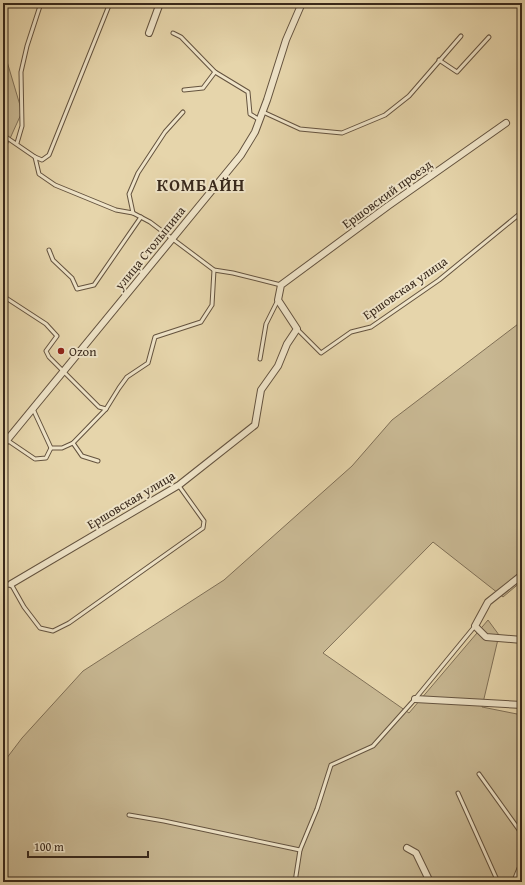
<svg xmlns="http://www.w3.org/2000/svg" width="525" height="885" viewBox="0 0 525 885" font-family="'Gentium Book Plus',serif">
<rect width="100%" height="100%" fill="#e6d5ab"/>
<filter id="stains"><feTurbulence type="fractalNoise" baseFrequency=".005" numOctaves="4"/><feColorMatrix values="0 0 0 0 .2 0 0 0 0 .09 0 0 0 0 .02 0 0 0 .5 -.17"/></filter>
<radialGradient id="worn" r=".72"><stop offset=".6" stop-color="#630" stop-opacity="0"/><stop offset="1" stop-color="#630" stop-opacity=".3"/></radialGradient>
<g fill="#c8b893" stroke="#807057">
<polygon points="3,48 22,112 3,154 3,160"/>
<polygon points="522,321 522,581 503,597 433,542 323,653 409,713 488,620 499,635 482,707 522,715 522,882 3,882 3,763 22,738 83,671 224,580 352,466 392,420"/>
</g>
<g fill="none" stroke-linecap="round" stroke-linejoin="round">
<defs>
<g id="lane">
<polyline points="173,33 181,37 215,72 248,92 250,114 260,120"/>
<polyline points="439,60 457,72 489,37"/>
<polyline points="184,90 203,88 215,72"/>
<polyline points="263,112 300,129 342,133 385,115 409,96 461,36"/>
<polyline points="3,135 35,157 39,174 55,185 116,210 133,213 150,222 214,270 233,273 281,285"/>
<polyline points="17,143 22,126 21,72 27,46 41,3"/>
<polyline points="35,157 42,160 49,155 110,3"/>
<polyline points="133,213 129,194 138,173 165,132 183,112"/>
<polyline points="49,250 53,260 72,278 77,289 94,285 141,217"/>
<polyline points="3,296 46,324 57,336 46,351 49,357 99,407 106,409"/>
<polyline points="297,329 321,353 351,332 371,327 439,280 522,212"/>
<polyline points="260,359 266,324 278,300"/>
<polyline points="33,409 51,448 62,448 73,443 106,409 119,388 127,377 148,363 155,337 201,322 212,305 214,270"/>
<polyline points="7,440 35,459 46,458 51,448"/>
<polyline points="73,443 82,456 98,461"/>
<polyline points="3,587 11,584 24,607 40,628 53,631 69,623 203,528 204,521 179,486"/>
<polyline points="479,774 522,834"/>
<polyline points="458,793 498,882"/>
<polyline points="129,815 164,821 300,850"/>
<polyline points="295,882 300,850 317,809 331,765 373,746 415,699 475,626"/>
</g>
<g id="street">
<polyline points="149,33 160,3"/>
<polyline points="3,445 241,155 255,132 267,100 286,40 302,3"/>
<polyline points="522,575 488,602 475,626 486,637 522,640"/>
<polyline points="11,584 179,485 255,425 261,390 278,366 287,344 297,329 278,300 281,285 388,206 506,123"/>
<polyline points="415,699 522,705"/>
<polyline points="407,848 416,853 430,882"/>
<polyline points="515,882 522,865"/>
</g>
</defs>
<use href="#lane" stroke="#64533f" stroke-width="5"/>
<use href="#street" stroke="#64533f" stroke-width="8"/>
<use href="#lane" stroke="#efe4c8" stroke-width="3"/>
<use href="#street" stroke="#efe4c8" stroke-width="6"/>
</g>
<circle fill="#8f2418" stroke="#efe4c8" stroke-width="1.5" cx="61" cy="351" r="4"/>
<g text-anchor="middle" dominant-baseline="central" stroke-width="4" stroke-linejoin="round" paint-order="stroke">
<g font-size="13" fill="#38281b" stroke="#efe4c8">
<text transform="translate(387 194) rotate(-36)">Ершовский проезд</text>
<text transform="translate(150 248) rotate(-51)">улица Столыпина</text>
<text transform="translate(405 288) rotate(-35)">Ершовская улица</text>
<text transform="translate(131 500) rotate(-31)">Ершовская улица</text>
</g>
<g font-size="13" fill="#38281b" stroke="#efe4c8" text-anchor="start">
<text x="69" y="351">Ozon</text>
</g>
<g font-size="17" font-weight="bold" letter-spacing="1" fill="#38281b" stroke="#efe4c8">
<text x="201" y="184">КОМБАЙН</text>
</g>
</g>
<rect width="525" height="885" fill="none" stroke="#e6d5ab" stroke-width="16"/>
<rect x="4" y="4" width="517" height="877" fill="none" stroke="#38281b" stroke-width="2"/>
<rect x="8" y="8" width="509" height="869" fill="none" stroke="#38281b"/>
<path d="M28 851v6h120v-6" fill="none" stroke="#38281b" stroke-width="2"/>
<text x="34" y="851" font-size="12" fill="#38281b" stroke="#efe4c8" stroke-width="3" paint-order="stroke">100 m</text>
<rect width="100%" height="100%" filter="url(#stains)"/>
<rect width="100%" height="100%" fill="url(#worn)"/>
</svg>
